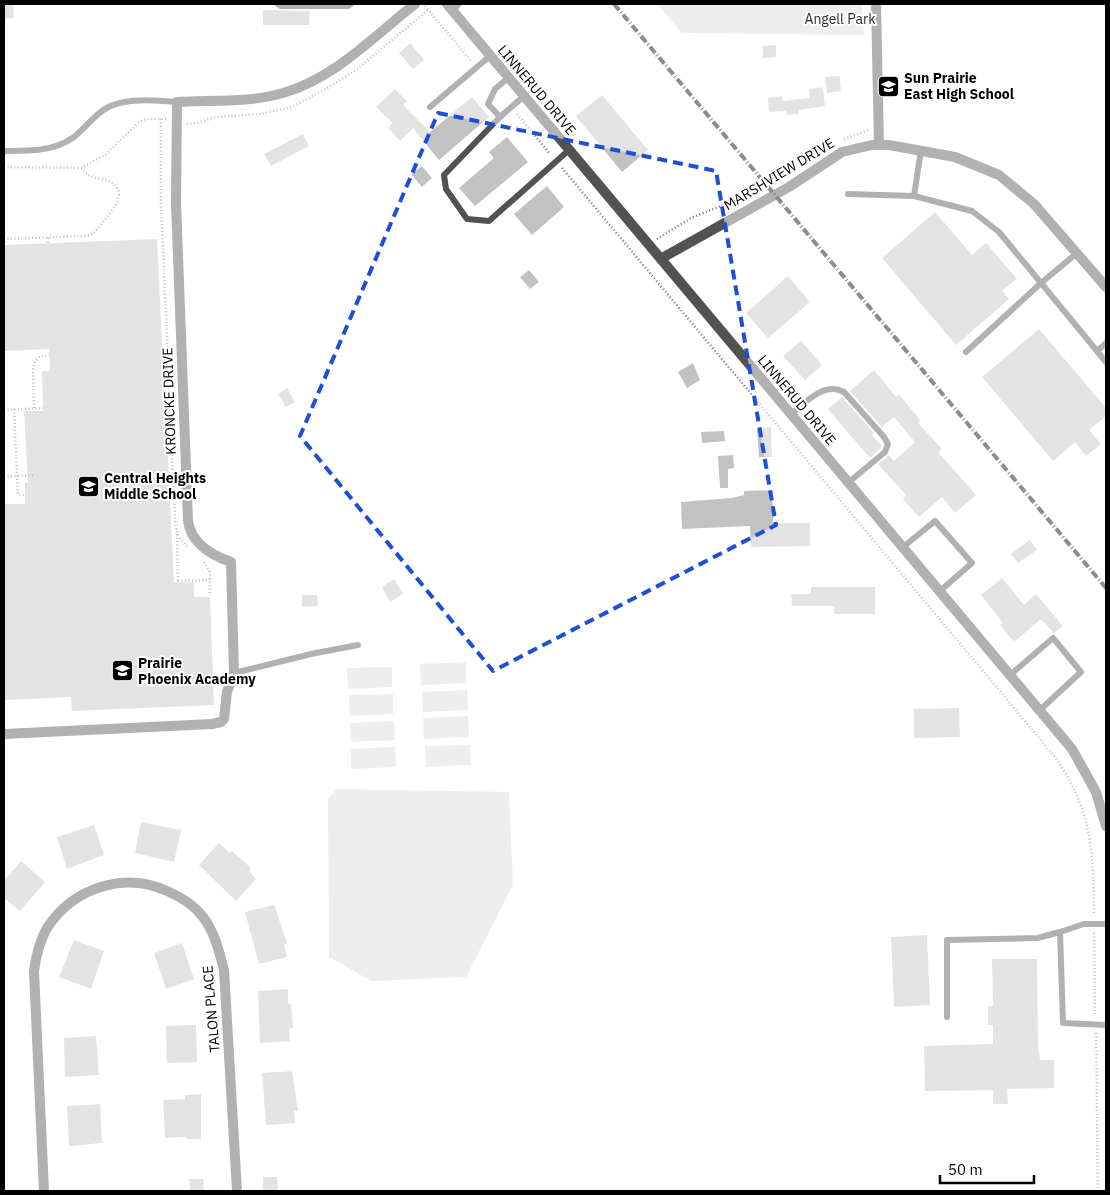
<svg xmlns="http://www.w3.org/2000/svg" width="1110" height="1195" viewBox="0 0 1110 1195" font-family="'IBM Plex Sans',sans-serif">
<rect width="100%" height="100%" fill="#fff"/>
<g fill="#d9d9d9">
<polygon points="657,4 862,4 864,35 682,33"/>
<polygon points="466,662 466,683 421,685 420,664"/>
<polygon points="392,667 392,687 348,689 347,668"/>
<polygon points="467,690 468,710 423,712 422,692"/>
<polygon points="393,694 393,714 350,716 349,695"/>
<polygon points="468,716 469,737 424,739 423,718"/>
<polygon points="394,721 395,740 351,742 350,723"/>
<polygon points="470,745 471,765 426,767 425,746"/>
<polygon points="395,747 396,767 351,769 351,749"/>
<polygon points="337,789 509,792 513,885 466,977 371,981 329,957 328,798"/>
</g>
<g fill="#c2c2c2">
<polygon points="4,4 13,4 14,18 4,19"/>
<polygon points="263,10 310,11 309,25 263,25"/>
<polygon points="410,43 424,60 413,69 399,53"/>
<polygon points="776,45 776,57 763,58 763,46"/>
<polygon points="840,76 841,91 827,93 825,77"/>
<polygon points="823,87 825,106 799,110 799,114 787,115 786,111 769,112 768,98 782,96 783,101 810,98 809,89"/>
<polygon points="395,89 407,101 403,105 430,132 472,97 489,117 439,160 413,128 400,141 388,128 393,123 376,107"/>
<polygon points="602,95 648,150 622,172 576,116"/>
<polygon points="303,134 309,146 271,166 264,154"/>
<polygon points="507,137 528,162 475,206 459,188 494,158 489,152"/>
<polygon points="422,166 432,178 422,187 411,174"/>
<polygon points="547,186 564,207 532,235 514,214"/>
<polygon points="935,212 972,255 986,243 1017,279 1002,291 1009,299 956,345 882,258"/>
<polygon points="157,239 174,583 194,582 194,597 210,597 214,705 72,711 71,697 4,700 4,504 25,504 25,483 28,483 24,411 43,411 42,371 50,371 49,349 4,351 4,245"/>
<polygon points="529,270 539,282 530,289 520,277"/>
<polygon points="788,276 810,302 768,338 746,313"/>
<polygon points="1039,329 1106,408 1106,416 1089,430 1101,444 1086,456 1075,442 1053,461 982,377"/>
<polygon points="801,341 822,365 805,380 783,356"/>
<polygon points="693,363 700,380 687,388 678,372"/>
<polygon points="874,370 896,397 899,394 920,420 918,423 942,449 938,452 976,495 955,513 942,497 919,517 903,499 906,495 878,464 889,455 894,461 915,442 894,417 882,427 850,391"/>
<polygon points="287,388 295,402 286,407 278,394"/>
<polygon points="842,397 874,433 872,435 882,446 872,457 869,457 828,409"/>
<polygon points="771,427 772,457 759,457 757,428"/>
<polygon points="724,431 725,441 702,443 701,432"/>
<polygon points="733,455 734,468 728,469 728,488 720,488 718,456"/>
<polygon points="773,490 773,523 810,523 810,546 751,547 750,526 682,529 681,502 732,498 744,495 744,491"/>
<polygon points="1030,540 1037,550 1018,563 1011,554"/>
<polygon points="1002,578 1024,605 1036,594 1063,626 1054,633 1041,619 1014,642 1000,625 1003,623 981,595"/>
<polygon points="394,579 403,594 390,602 382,587"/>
<polygon points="811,587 875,587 875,614 834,614 834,606 792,606 791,594 811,594"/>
<polygon points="302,595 317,595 318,606 302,607"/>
<polygon points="959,708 960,737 914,738 914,709"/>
<polygon points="141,822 181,830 174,862 135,853"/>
<polygon points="94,825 104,855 67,869 57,837"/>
<polygon points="219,843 230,853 232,851 251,868 249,871 256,879 236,901 199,865"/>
<polygon points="21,861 45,882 20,911 4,898 4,881"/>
<polygon points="274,905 287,943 284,944 287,957 259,964 245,912"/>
<polygon points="927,935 930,1005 894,1007 891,937"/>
<polygon points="74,940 104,951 91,989 59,977"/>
<polygon points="182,943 194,979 166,989 154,953"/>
<polygon points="992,959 1037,959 1038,1044 1040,1060 1054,1060 1054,1088 1007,1089 1008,1104 993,1104 993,1090 925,1091 924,1046 993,1044 993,1025 988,1025 988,1006 993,1006"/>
<polygon points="288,989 288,1004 291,1004 293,1028 289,1029 290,1041 260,1043 258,991"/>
<polygon points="196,1025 197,1062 167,1063 166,1026"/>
<polygon points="96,1036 99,1075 65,1077 64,1038"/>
<polygon points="292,1071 298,1111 294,1111 295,1123 266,1125 262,1073"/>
<polygon points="201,1094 201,1139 186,1139 186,1137 165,1138 163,1100 185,1099 185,1095"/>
<polygon points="100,1104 102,1143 69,1146 67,1106"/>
<polygon points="263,1177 277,1177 278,1191 263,1191"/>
<polygon points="189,1179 203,1179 204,1190 190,1190"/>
</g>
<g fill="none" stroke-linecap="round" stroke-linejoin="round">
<g stroke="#747474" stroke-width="2.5" stroke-dasharray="1 2.5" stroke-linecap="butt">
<polyline points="425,6 471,61"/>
<polyline points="517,114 550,154"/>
<polyline points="161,119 161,204 175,518 177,534 187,547"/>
<polyline points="187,124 197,123 215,117 261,114 292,107 331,86 356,70 428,10"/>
<polyline points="844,139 869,130"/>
<polyline points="4,167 82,168 106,154 139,122 146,119 167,119"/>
<path d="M562,168l493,589c38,55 38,94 39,158"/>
<polyline points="48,238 48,244"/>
<path d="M4,239l82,-3 7,-2c12,-16 46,-46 9,-55 -9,-2 -16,-3 -20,-11"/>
<polyline points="657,239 691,218 740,198 819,152"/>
<polyline points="34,408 33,370 35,361 40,356 49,355"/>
<polyline points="14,409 18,495 25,495"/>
<polyline points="4,410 43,408"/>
<polyline points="4,477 35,475"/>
<polyline points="177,534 178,583"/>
<polyline points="204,562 210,573 210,594"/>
<polyline points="178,581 210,580"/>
<polyline points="1094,933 1095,1017"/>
<polyline points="1096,1033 1098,1191"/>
</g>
<g stroke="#525252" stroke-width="6">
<polyline points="278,4 281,6 348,6 351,4"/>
<polyline points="453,10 459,4"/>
<polyline points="525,95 500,117 444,175 446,189 467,219 489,221 569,150"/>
<polyline points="430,107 490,56"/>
<polyline points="500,117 488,104 495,89 508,78"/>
<polyline points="921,150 914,196 972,211 999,232 1106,362"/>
<path d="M4,151c24,0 49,1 70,-14 14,-11 24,-28 42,-33 19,-6 41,-3 61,-2"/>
<polyline points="848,194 914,196"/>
<polyline points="1097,351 1106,343"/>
<polyline points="966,352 1041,283 1077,253"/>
<path d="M790,415c15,-12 34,-34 54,-23l40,45 4,7 -3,8 -36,30"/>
<polyline points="903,547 935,521 972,563 940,591"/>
<polyline points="234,673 311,654 358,645"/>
<polyline points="1010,675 1053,638 1081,672 1040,710"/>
<polyline points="1106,924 1084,924 1060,932 1063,1023 1106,1025"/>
<polyline points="947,1017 947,940 1037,938 1060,932"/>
</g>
<g stroke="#525252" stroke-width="10">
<polyline points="447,4 1072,749 1096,792 1106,826"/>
<polyline points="876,4 879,145"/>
<polyline points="662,258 789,187 842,152 872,145 889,145 955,157 999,175 1034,204 1106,287"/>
<path d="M4,734l208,-10 9,-2 3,-3 3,-27 7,-19 -3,-111c-20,-7 -40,-19 -43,-41l-12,-318 1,-101c35,-2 72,1 106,-9 52,-15 91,-57 132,-89"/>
<path d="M44,1191l-10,-220c2,-15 5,-29 13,-43 26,-40 77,-57 120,-37 14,6 27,14 36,26 12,16 16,34 21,53l13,221"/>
</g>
<polyline stroke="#000" stroke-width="4" stroke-dasharray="8 2.5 1 2.5" stroke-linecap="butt" points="614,4 1106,588"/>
</g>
<path d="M0 0H1110V1195H0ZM438,113l278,58 60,354 -283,146 -193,-235z" fill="#fff" fill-opacity=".55" fill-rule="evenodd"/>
<path fill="none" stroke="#1d4ed8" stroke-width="4" stroke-dasharray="10 6" stroke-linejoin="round" d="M438,113l278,58 60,354 -283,146 -193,-235z"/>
<defs>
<symbol id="school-square" viewBox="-11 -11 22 22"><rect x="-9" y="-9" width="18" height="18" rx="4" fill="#000" stroke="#fff"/><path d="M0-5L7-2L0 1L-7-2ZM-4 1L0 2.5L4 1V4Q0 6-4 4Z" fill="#fff"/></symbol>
</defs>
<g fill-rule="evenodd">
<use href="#school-square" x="876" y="74" width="25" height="25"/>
<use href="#school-square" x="76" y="474" width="25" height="25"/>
<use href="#school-square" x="110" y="658" width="25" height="25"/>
</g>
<g text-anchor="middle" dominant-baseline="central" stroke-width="4" stroke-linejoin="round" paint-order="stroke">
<g font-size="14" fill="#303030" stroke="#fff">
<text x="840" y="19">Angell Park</text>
</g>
<g font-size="14" font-weight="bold" fill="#000" stroke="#fff" text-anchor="start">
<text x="904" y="78">Sun Prairie<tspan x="904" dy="16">East High School</tspan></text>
<text x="104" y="478">Central Heights<tspan x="104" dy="16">Middle School</tspan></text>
<text x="138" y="663">Prairie<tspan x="138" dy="16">Phoenix Academy</tspan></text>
</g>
<g font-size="14" fill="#000" stroke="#fff">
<text transform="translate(537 90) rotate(50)">LINNERUD DRIVE</text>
<text transform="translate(779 174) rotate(-31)">MARSHVIEW DRIVE</text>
<text transform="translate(797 400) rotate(50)">LINNERUD DRIVE</text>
<text transform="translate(169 401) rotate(-92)">KRONCKE DRIVE</text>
<text transform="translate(211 1009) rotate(-95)">TALON PLACE</text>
</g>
</g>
<rect width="1110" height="1195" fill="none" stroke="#000000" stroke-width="10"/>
<path d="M940 1175v8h94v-8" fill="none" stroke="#000000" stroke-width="2.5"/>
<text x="948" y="1175" font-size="15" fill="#000000" stroke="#ffffff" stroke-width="4" paint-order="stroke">50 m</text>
</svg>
